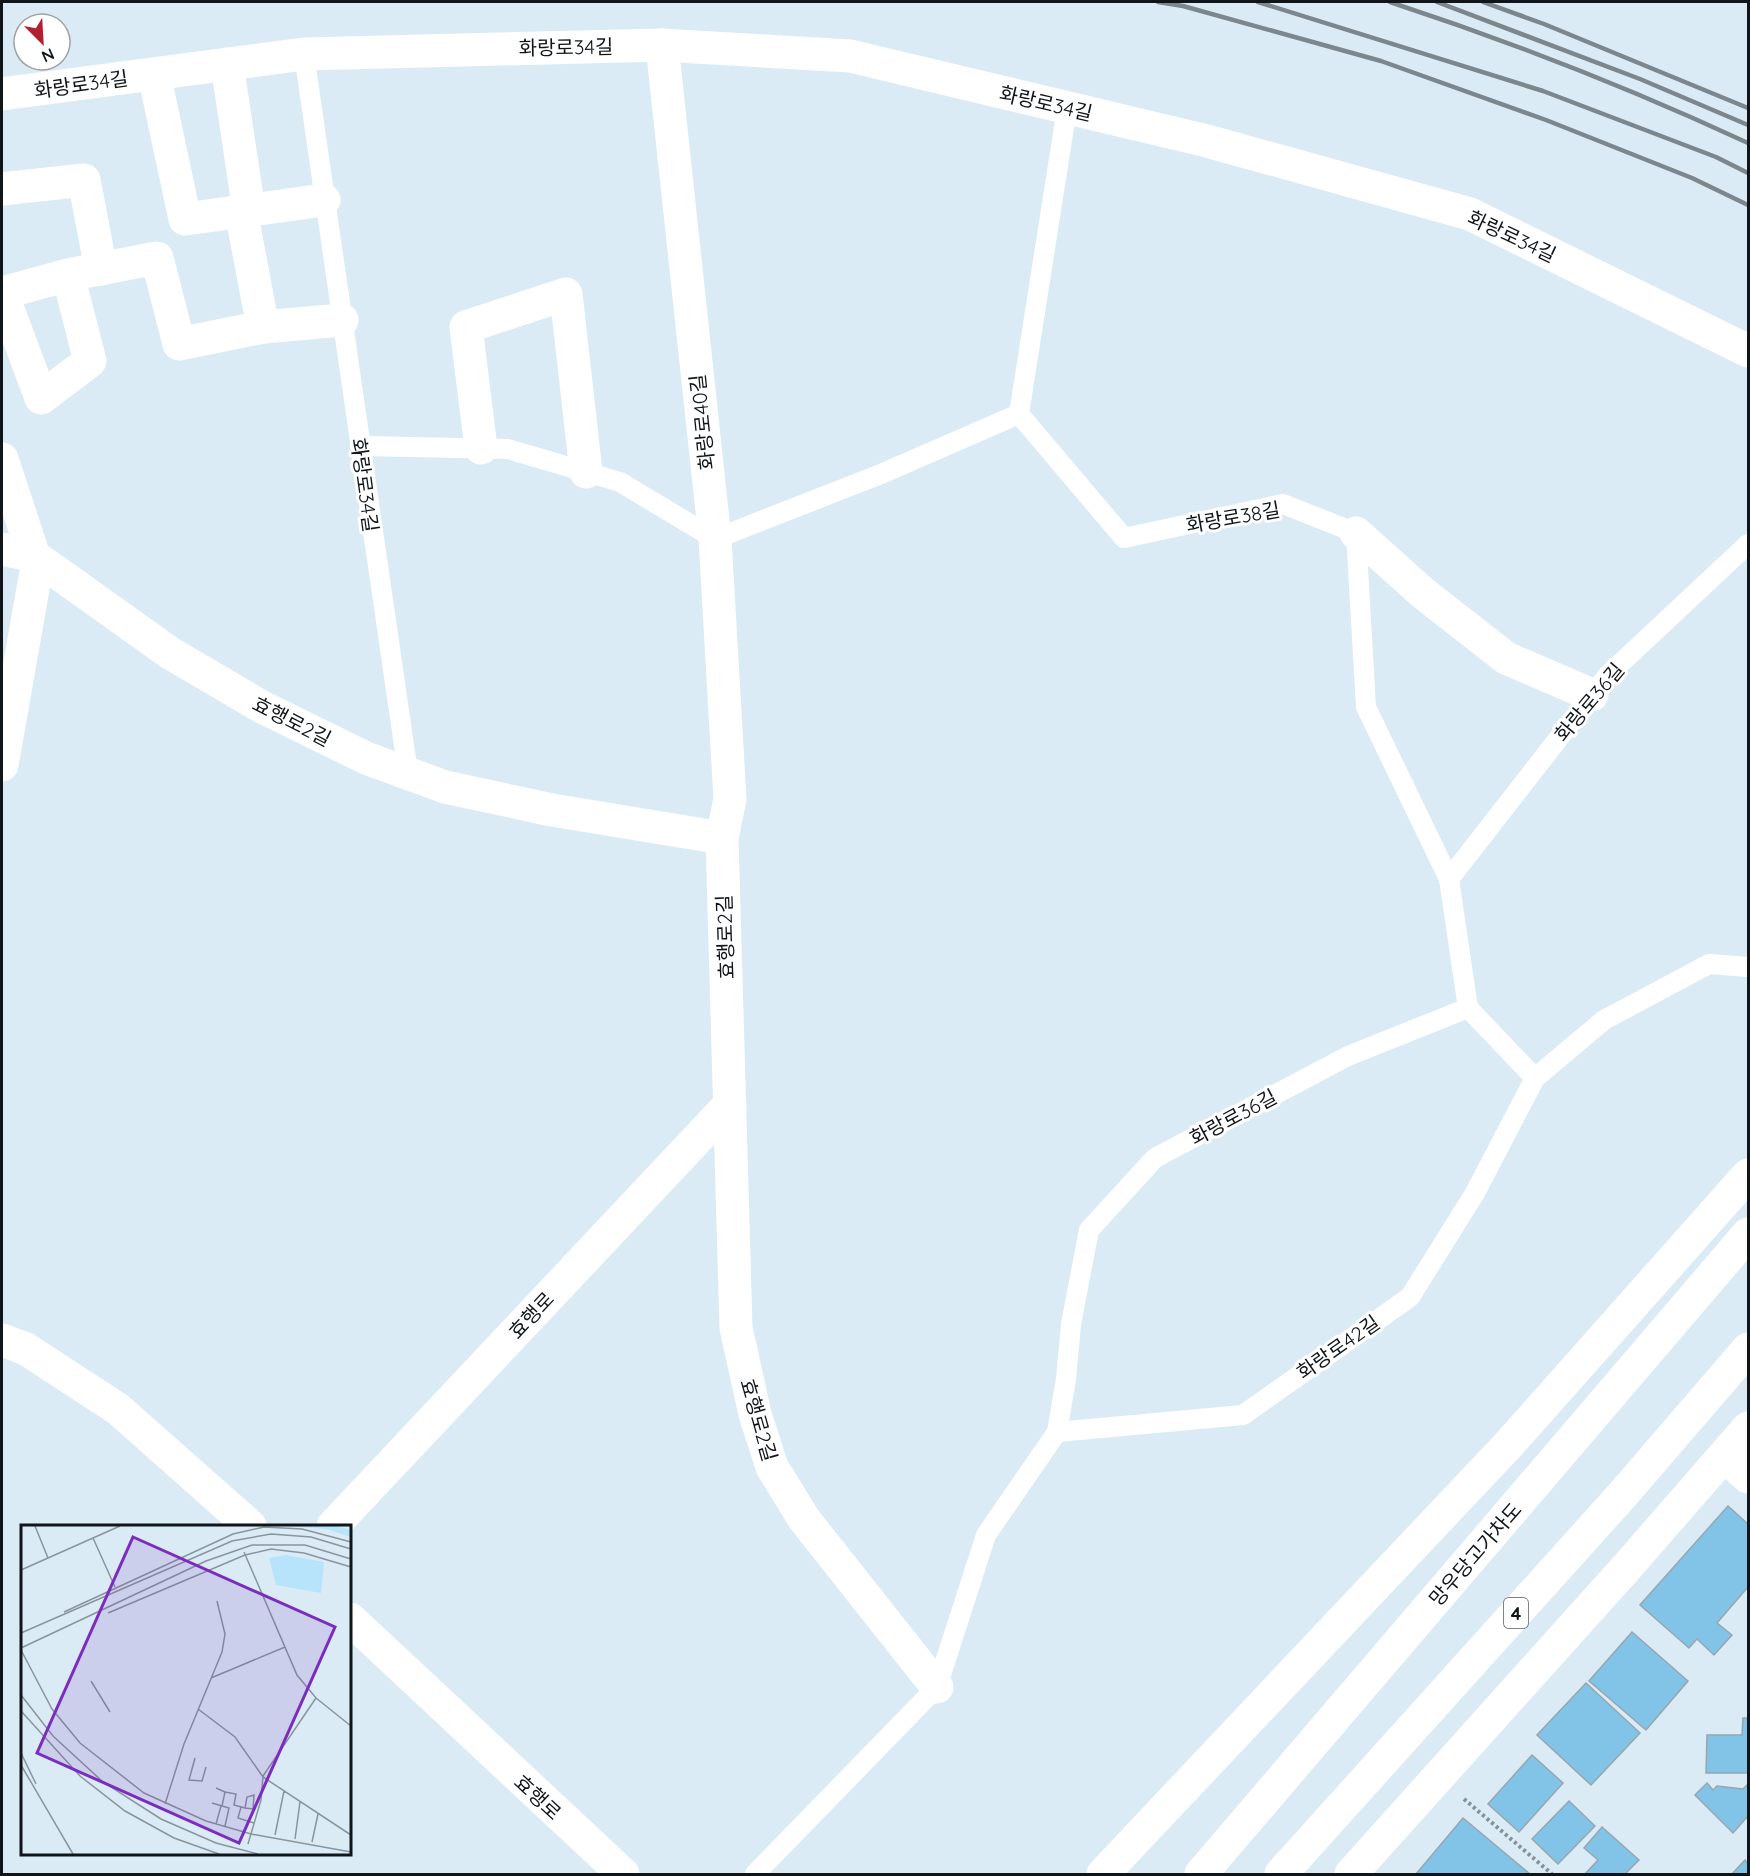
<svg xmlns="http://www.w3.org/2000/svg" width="1750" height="1876" viewBox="0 0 1750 1876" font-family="Quicksand,'Noto Sans KR',sans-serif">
<rect width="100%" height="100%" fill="#dbebf5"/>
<g fill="#82c4e8" stroke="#97a6af" stroke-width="1.5">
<polygon points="1728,1506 1748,1524 1748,1587 1717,1623 1732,1635 1714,1655 1697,1639 1689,1648 1640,1605"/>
<polygon points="1632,1632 1688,1681 1646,1730 1589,1681"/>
<polygon points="1586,1683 1640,1733 1591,1785 1537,1735"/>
<polygon points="1743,1718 1748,1718 1748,1773 1706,1773 1707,1735 1742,1735"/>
<polygon points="1532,1755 1563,1783 1519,1832 1488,1804"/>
<polygon points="1707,1783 1713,1790 1717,1786 1743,1789 1748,1784 1748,1816 1733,1833 1695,1795"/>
<polygon points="1569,1801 1595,1826 1558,1864 1532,1839"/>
<polygon points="1463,1818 1530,1874 1416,1874"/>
<polygon points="1602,1827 1639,1860 1625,1874 1585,1874 1598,1860 1584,1848"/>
<polygon points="1745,1860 1748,1864 1748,1874 1732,1874"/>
</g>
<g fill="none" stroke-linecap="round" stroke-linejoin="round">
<polyline stroke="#859198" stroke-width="4" stroke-dasharray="3 3" stroke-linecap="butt" points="1464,1799 1552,1874"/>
<g stroke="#fff" stroke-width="20">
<polyline points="304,54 408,773"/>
<polyline points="1067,108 1019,414 1124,538 1283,504 1356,533 1366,707 1449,879"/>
<polyline points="360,446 508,449 620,482 715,539 881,474 1019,414"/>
<polyline points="1468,1008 1449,879 1608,675 1748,544"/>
<polyline points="1468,1008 1535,1078"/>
<polyline points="1057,1432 1066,1379 1071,1324 1089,1230 1155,1158 1348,1056 1468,1008"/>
<polyline points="755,1874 937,1687 986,1535 1057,1432 1243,1415 1410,1297 1475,1193 1535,1078 1604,1020 1709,964 1748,967"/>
</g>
<g stroke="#fff" stroke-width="33">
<polyline points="662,45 715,539 730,799 722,838 736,1328 755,1414 772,1467 804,1519 937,1687"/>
<polyline points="227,64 249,211"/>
<polyline points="154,74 185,219 324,200"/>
<polyline points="2,94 304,54 662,45 850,56 1207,141 1470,214 1748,351"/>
<polyline points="2,189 84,180 101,269"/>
<polyline points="241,211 263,327 342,320"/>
<polyline points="68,275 2,293 41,398 90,361 68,275 157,258 179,344 263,327"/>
<polyline points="481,448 466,327 566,294 586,472"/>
<polyline points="2,459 37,566 2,765"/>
<polyline points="1356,533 1423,593 1506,658 1592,695"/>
<polyline points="2,549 34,556 170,653 262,707 366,758 445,787 552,810 722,838"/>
<polyline points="1725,1456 1748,1477"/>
<polyline points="333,1526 730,1104"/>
</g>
<g stroke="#fff" stroke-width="33">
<polyline points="2,1340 26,1349 118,1409 250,1526"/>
<polyline points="350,1619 623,1874"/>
<polyline points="1103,1874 1510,1443 1748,1175"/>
<polyline points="1351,1874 1626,1568 1748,1428"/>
</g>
<g stroke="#fff" stroke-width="33">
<polyline points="1201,1874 1748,1234"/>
<polyline points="1281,1874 1624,1493 1748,1349"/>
</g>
<g stroke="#7b868d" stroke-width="4.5">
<polyline points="1158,2 1183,6 1381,61 1546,120 1692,178 1748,205"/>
<polyline points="1258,2 1543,91 1716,157 1748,173"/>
<path d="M1390,2c122,40 242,87 358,141"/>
<polyline points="1437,2 1640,79 1748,125"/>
<polyline points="1483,2 1544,24 1748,108"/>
</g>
</g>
<g text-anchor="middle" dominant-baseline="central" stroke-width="6" stroke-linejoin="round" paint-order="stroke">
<rect fill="#fff" stroke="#575b5d" stroke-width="1.5" x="1504" y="1598" width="24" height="30" rx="4.5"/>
<g font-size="18" font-weight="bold" fill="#0f1518">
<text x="1516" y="1613">4</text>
</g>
<g font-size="20" fill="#0f1518" stroke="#fff">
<text transform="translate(566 47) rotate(-1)">화랑로34길</text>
<text transform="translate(81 84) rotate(-8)">화랑로34길</text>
<text transform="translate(1046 103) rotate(13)">화랑로34길</text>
<text transform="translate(1512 236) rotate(25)">화랑로34길</text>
<text transform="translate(702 422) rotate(-96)">화랑로40길</text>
<text transform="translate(365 485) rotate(82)">화랑로34길</text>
<text transform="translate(1233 517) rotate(-10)">화랑로38길</text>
<text transform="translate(1589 702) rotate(-50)">화랑로36길</text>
<text transform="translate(292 721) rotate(27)">효행로2길</text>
<text transform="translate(725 937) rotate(-92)">효행로2길</text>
<text transform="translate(1233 1117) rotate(-28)">화랑로36길</text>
<text transform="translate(531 1315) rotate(-47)">효행로</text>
<text transform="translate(1338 1347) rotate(-35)">화랑로42길</text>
<text transform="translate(759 1420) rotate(74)">효행로2길</text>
<text transform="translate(1475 1554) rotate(-49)">망우당고가차도</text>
<text transform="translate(538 1797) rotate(43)">효행로</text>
</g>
</g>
<g transform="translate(21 1525)">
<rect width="330" height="330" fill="#dbebf5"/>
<path d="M269,1h46l15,4v7l-25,-8zM265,30l38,7 -3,31 -45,-8 -7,-27z" fill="#b7e3fb"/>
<path fill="none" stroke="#89959d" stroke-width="1.5" d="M14,1l13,32M72,13l22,49M223,27l53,123 19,23 35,28M0,45l99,-44M43,87l169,-78 31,-7 38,2 49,13M87,88l137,-58 26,-6 33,4 47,14M0,108l211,-92 39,-7 40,3 40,12M0,123l185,-87 46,-16h53l46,14M0,125l31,59 28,34 64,50 62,28 45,13 100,18M190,153l74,-31M70,156l19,31M0,170l32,41 50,46 58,37 55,24 42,11M177,184l37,28 28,40 88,58M0,186l59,65 45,35 49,27 45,16M0,228l15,31M174,233l-6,22 13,1 4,-14M0,240l52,89M195,263l9,4 -3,14M204,267l11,2 -2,11 11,3 2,-11 7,-2 -1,14 -8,-1M191,278l17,5 -4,18M144,279l19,-60 38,-92 3,-18 -8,-33M220,282l-3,11 16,5M195,299l5,-18M254,310l9,-44M274,314l5,-37M291,317l6,-28M227,319l13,-44 2,-24 53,-78"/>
<path fill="#7b2cbf" fill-opacity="0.15" stroke="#7b2cbf" stroke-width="3" d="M112,12l202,90 -96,216 -202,-90z"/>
<rect width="330" height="330" fill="none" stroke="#0f1518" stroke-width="3"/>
</g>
<rect width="1750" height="1876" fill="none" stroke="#0f1518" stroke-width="6"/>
<g transform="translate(42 42) rotate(156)"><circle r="28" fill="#ffffff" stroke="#9fa1a3" stroke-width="1.5"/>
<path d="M0-4.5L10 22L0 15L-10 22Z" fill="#b2202d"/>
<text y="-9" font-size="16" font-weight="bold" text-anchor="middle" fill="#0f1518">N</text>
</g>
</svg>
